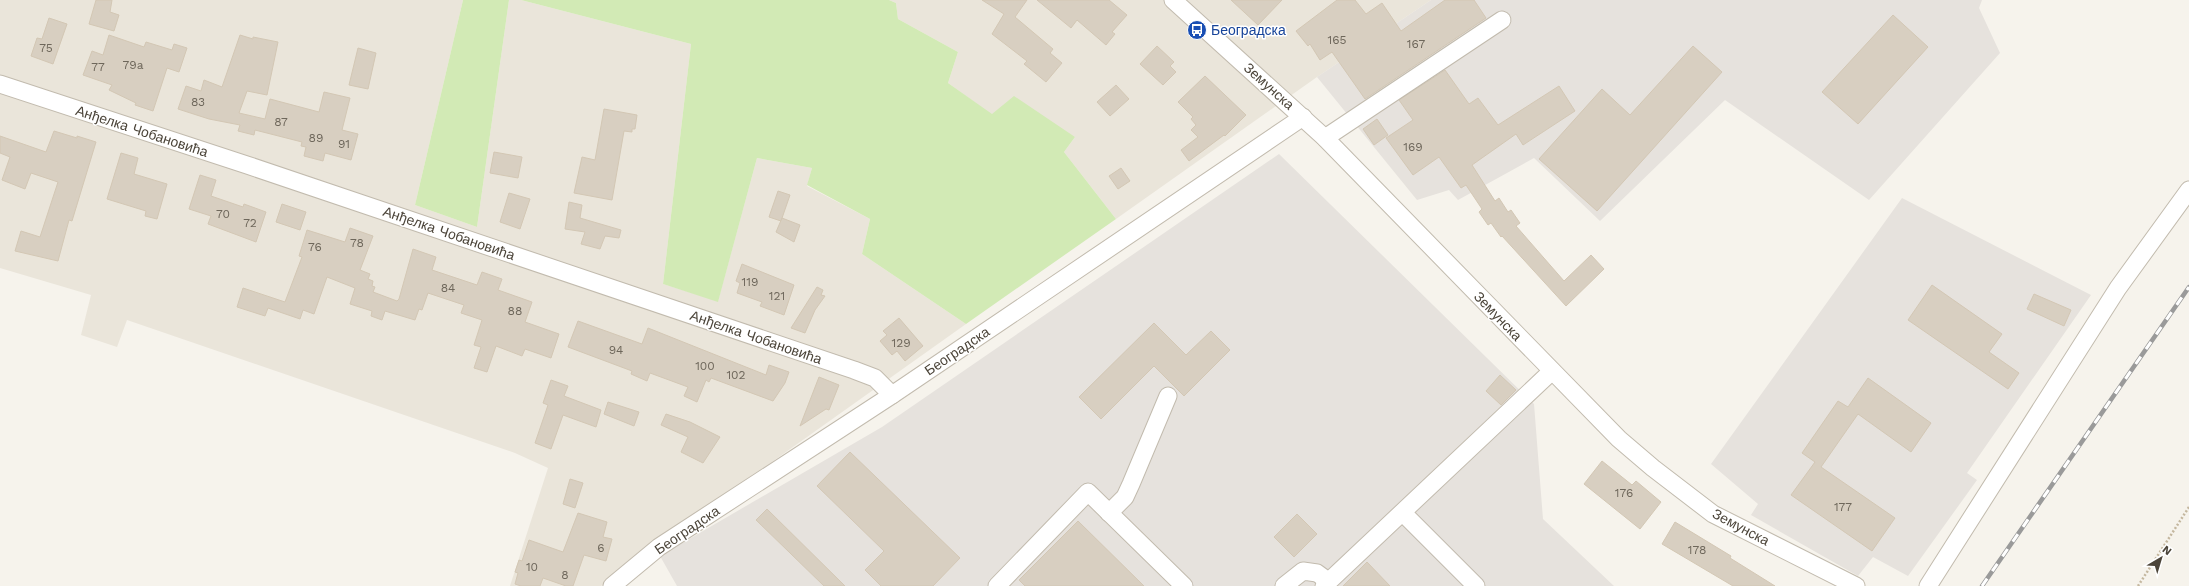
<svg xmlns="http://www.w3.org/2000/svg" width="2189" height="586" viewBox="0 0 2189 586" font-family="'Work Sans',sans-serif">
<rect width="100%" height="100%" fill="#f6f3ec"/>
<g fill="#eae5da">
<polygon points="0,0 463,0 415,205 477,227 509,0 521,0 691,44 663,284 718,301 757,158 812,168 807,186 870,219 862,254 966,324 644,553 601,586 510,586 548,468 515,453 127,320 117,347 81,335 91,295 0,268"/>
<polygon points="889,0 1431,0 1317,77 1116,219 1064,152 1075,137 992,115 948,83 958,52 898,19 896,3"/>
</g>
<g fill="#e6e2dd">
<polygon points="1431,0 1982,0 1979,8 2000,53 1869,200 1725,100 1600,221 1534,158 1458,200 1449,190 1417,200 1317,77"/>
<polygon points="1279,154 1534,404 1543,519 1614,586 677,586 660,556 882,427"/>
<polygon points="1902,198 2091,295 1967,473 1977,480 1908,576 1873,557 1858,576 1751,515 1758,504 1711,464"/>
</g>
<g fill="#d2eab5">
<polygon points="463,0 509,0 477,227 415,205"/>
<polygon points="521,0 889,0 896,3 898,19 958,52 948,83 992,114 1014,96 1075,137 1064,152 1116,219 966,324 862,254 870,219 807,185 812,168 757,158 718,302 663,284 691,44"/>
</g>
<g fill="#d8cfc1" stroke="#d3c7b4">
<polygon points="96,0 112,0 110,12 119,15 114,31 89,24"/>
<polygon points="982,0 1027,0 1015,17 1053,49 1050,53 1062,63 1046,82 1024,64 1027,61 992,34 1004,14"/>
<polygon points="1037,0 1109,0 1127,15 1112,32 1115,34 1106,45 1077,20 1071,28"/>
<polygon points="1231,0 1282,0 1258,25"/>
<polygon points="1337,0 1355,0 1366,14 1382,3 1401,31 1445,0 1474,0 1486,18 1365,99 1332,52 1320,60 1310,44 1308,46 1296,31"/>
<polygon points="1893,15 1928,47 1858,124 1822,92"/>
<polygon points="49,18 67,24 53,64 31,56 37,38 42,39"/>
<polygon points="109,35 144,47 146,42 172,50 174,44 187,48 179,72 167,68 153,111 135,105 136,103 109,90 112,85 83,75 92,51 103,55"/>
<polygon points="240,35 253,39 253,37 278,42 267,95 247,91 239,113 265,119 270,99 319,112 324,92 350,98 342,130 358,134 351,160 325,153 323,161 304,156 306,147 301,146 302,142 255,130 254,135 238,131 240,125 209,119 178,109 186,86 201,91 204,80 222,87"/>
<polygon points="1157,46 1174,62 1170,66 1176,72 1163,85 1140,64"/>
<polygon points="1693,46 1722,72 1597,211 1539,159 1602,89 1630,115"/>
<polygon points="358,48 376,53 368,89 349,85"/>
<polygon points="1445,70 1469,104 1478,98 1498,125 1559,86 1575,111 1523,145 1516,134 1472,165 1495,201 1499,198 1508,212 1511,210 1520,223 1516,226 1564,281 1591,255 1604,269 1566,306 1502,236 1501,237 1491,223 1488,225 1479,212 1482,209 1466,185 1461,188 1439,157 1413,175 1386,138 1413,120 1399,100"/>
<polygon points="1205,76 1246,115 1225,136 1224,135 1189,161 1181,150 1198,137 1191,130 1196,125 1191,119 1193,117 1178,102"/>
<polygon points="1116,85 1129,99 1110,116 1097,102"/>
<polygon points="604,109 637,115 635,129 632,129 632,132 624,131 612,200 574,193 582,157 595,160"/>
<polygon points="1377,119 1388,135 1374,145 1363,129"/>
<polygon points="54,131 77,138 77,136 96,142 72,221 69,220 58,261 15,251 21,231 40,237 58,182 31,173 25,189 2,180 10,157 0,153 0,136 46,152"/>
<polygon points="494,152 522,157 518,178 490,173"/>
<polygon points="121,153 138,158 134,174 167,184 157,219 145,216 146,211 107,199"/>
<polygon points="1121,168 1130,181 1118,189 1109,176"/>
<polygon points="200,175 216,180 211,196 243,207 244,204 266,212 256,242 208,224 211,216 189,209"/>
<polygon points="778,191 790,195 781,221 769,217"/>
<polygon points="509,193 530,199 520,229 500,222"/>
<polygon points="569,202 582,205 580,218 621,230 619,238 605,236 600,249 581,244 585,232 565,229"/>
<polygon points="282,204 306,212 300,230 276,222"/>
<polygon points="782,218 800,225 794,242 776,232"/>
<polygon points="350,228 373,236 360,270 370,274 368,279 373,281 372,286 375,287 373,292 397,301 399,299 413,249 436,257 432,270 477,285 482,272 502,279 498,290 532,302 525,322 559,334 551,358 525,349 522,356 496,346 487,372 474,368 481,347 474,345 482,320 461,313 464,305 428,293 422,310 419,309 415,320 385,311 382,320 371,316 372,311 350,304 355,288 327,277 314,314 303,310 300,319 268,308 265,316 237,307 243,288 285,302 302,257 299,256 307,230 345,242"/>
<polygon points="742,264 794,285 784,315 760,306 762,302 737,293 740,283 736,281"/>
<polygon points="1932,285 2002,334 1989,352 2019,373 2008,389 1908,320"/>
<polygon points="817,287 823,290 821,295 825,296 815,310 805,333 791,328"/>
<polygon points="2034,294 2071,310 2064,326 2027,309"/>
<polygon points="899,318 923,346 905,361 897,351 892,355 880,341 887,335 883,331"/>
<polygon points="578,321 642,344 648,328 766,375 769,365 789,372 785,383 773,401 711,378 709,382 706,380 697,402 684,396 688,387 650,373 647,381 631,374 632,371 568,347"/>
<polygon points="1154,323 1186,355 1211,331 1230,350 1184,396 1154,366 1101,419 1079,397"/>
<polygon points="1500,375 1516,390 1501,405 1486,391"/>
<polygon points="819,377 839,385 829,410 826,409 800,426"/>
<polygon points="1868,378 1931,423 1911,452 1858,414 1821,467 1895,518 1872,551 1791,495 1815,462 1802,453 1838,401 1848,407"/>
<polygon points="551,380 568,386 564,396 601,410 596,427 563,415 551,449 535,443 548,405 543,403"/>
<polygon points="608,402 639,412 634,426 604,414"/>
<polygon points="666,414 690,422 720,437 703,463 681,452 688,437 661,425"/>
<polygon points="850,452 960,558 933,586 881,586 865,570 884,551 817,486"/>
<polygon points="1602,461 1632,485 1636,481 1661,502 1640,529 1584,484"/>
<polygon points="570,479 583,483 575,508 563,504"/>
<polygon points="767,509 845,586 824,586 756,520"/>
<polygon points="578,513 607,522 603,537 612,539 606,561 584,555 573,586 566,586 543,578 540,586 521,586 515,584 518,573 515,572 519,560 522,561 529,540 563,552"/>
<polygon points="1297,514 1317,534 1294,557 1274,537"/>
<polygon points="1078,521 1144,586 1025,586 1019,580"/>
<polygon points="1675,522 1731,556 1730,558 1775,586 1733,586 1662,544"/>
<polygon points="1367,562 1390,586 1343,586"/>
</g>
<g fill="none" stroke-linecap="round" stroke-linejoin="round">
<defs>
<g id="minor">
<polyline points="1173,0 1325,138 1619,439 1653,468 1713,514 1856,586"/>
<polyline points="0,84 247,165 854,370 875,378 892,395"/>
<polyline points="1325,138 1502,20"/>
<polyline points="1109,513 1125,497 1131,484 1168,396"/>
<polyline points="1403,513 1476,586"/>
<polyline points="612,586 659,547 892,395 1303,117"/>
<polyline points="997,586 1088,492 1184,586"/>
<polyline points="1284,586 1303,571 1317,573 1328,581"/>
<polyline points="1324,586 1552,371"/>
<polyline points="1928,586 2118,288 2189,190"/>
</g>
</defs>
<use href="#minor" stroke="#c2bbae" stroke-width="19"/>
<polyline stroke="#c4b79f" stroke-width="2.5" stroke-dasharray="2 2" stroke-linecap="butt" points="2138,586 2189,507"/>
<use href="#minor" stroke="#fff" stroke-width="17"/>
<defs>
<polyline id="rail" points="1982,586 2189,287"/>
</defs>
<use href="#rail" stroke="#9a9a9a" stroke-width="4.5"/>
<use href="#rail" stroke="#fff" stroke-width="3" stroke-dasharray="9" stroke-linecap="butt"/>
</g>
<defs>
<symbol id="bus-disc" viewBox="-11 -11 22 22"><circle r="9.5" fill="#1a4fb4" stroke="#fff"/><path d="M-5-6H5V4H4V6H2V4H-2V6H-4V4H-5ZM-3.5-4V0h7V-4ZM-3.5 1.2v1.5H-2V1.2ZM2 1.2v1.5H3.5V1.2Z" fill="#fff"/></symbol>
</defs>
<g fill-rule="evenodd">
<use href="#bus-disc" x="1186" y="19" width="22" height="22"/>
</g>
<g text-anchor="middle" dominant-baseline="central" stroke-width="3" stroke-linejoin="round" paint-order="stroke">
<g font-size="12" fill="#6e675b">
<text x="1337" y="40">165</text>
<text x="1416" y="44">167</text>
<text x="46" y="48">75</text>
<text x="133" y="65">79a</text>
<text x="98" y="67">77</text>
<text x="198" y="102">83</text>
<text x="281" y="122">87</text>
<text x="316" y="138">89</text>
<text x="344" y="144">91</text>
<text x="1413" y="147">169</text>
<text x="223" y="214">70</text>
<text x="250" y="223">72</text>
<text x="357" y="243">78</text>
<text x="315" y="247">76</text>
<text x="750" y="282">119</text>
<text x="448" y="288">84</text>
<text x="777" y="296">121</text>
<text x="515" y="311">88</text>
<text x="901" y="343">129</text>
<text x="616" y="350">94</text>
<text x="705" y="366">100</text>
<text x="736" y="375">102</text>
<text x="1624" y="493">176</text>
<text x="1843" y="507">177</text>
<text x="601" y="548">6</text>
<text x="1697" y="550">178</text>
<text x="532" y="567">10</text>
<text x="565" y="575">8</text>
</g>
<g font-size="14" fill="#164399" stroke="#fff" text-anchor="start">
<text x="1211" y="30">Београдска</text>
</g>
<g font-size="14" fill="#4b4439" stroke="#fff">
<text transform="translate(1269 86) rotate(42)">Земунска</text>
<text transform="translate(142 131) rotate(18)">Анђелка Чобановића</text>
<text transform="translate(449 233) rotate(19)">Анђелка Чобановића</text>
<text transform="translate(1498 316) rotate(46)">Земунска</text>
<text transform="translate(756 337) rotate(19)">Анђелка Чобановића</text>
<text transform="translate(957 351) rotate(-34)">Београдска</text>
<text transform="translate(1741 527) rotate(28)">Земунска</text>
<text transform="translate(687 530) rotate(-34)">Београдска</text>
</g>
</g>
<g transform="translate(2161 558) rotate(38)" stroke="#ffffff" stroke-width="3" paint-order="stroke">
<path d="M0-3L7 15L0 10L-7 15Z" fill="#4b4439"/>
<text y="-6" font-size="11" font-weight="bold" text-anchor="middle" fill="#4b4439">N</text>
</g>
</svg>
